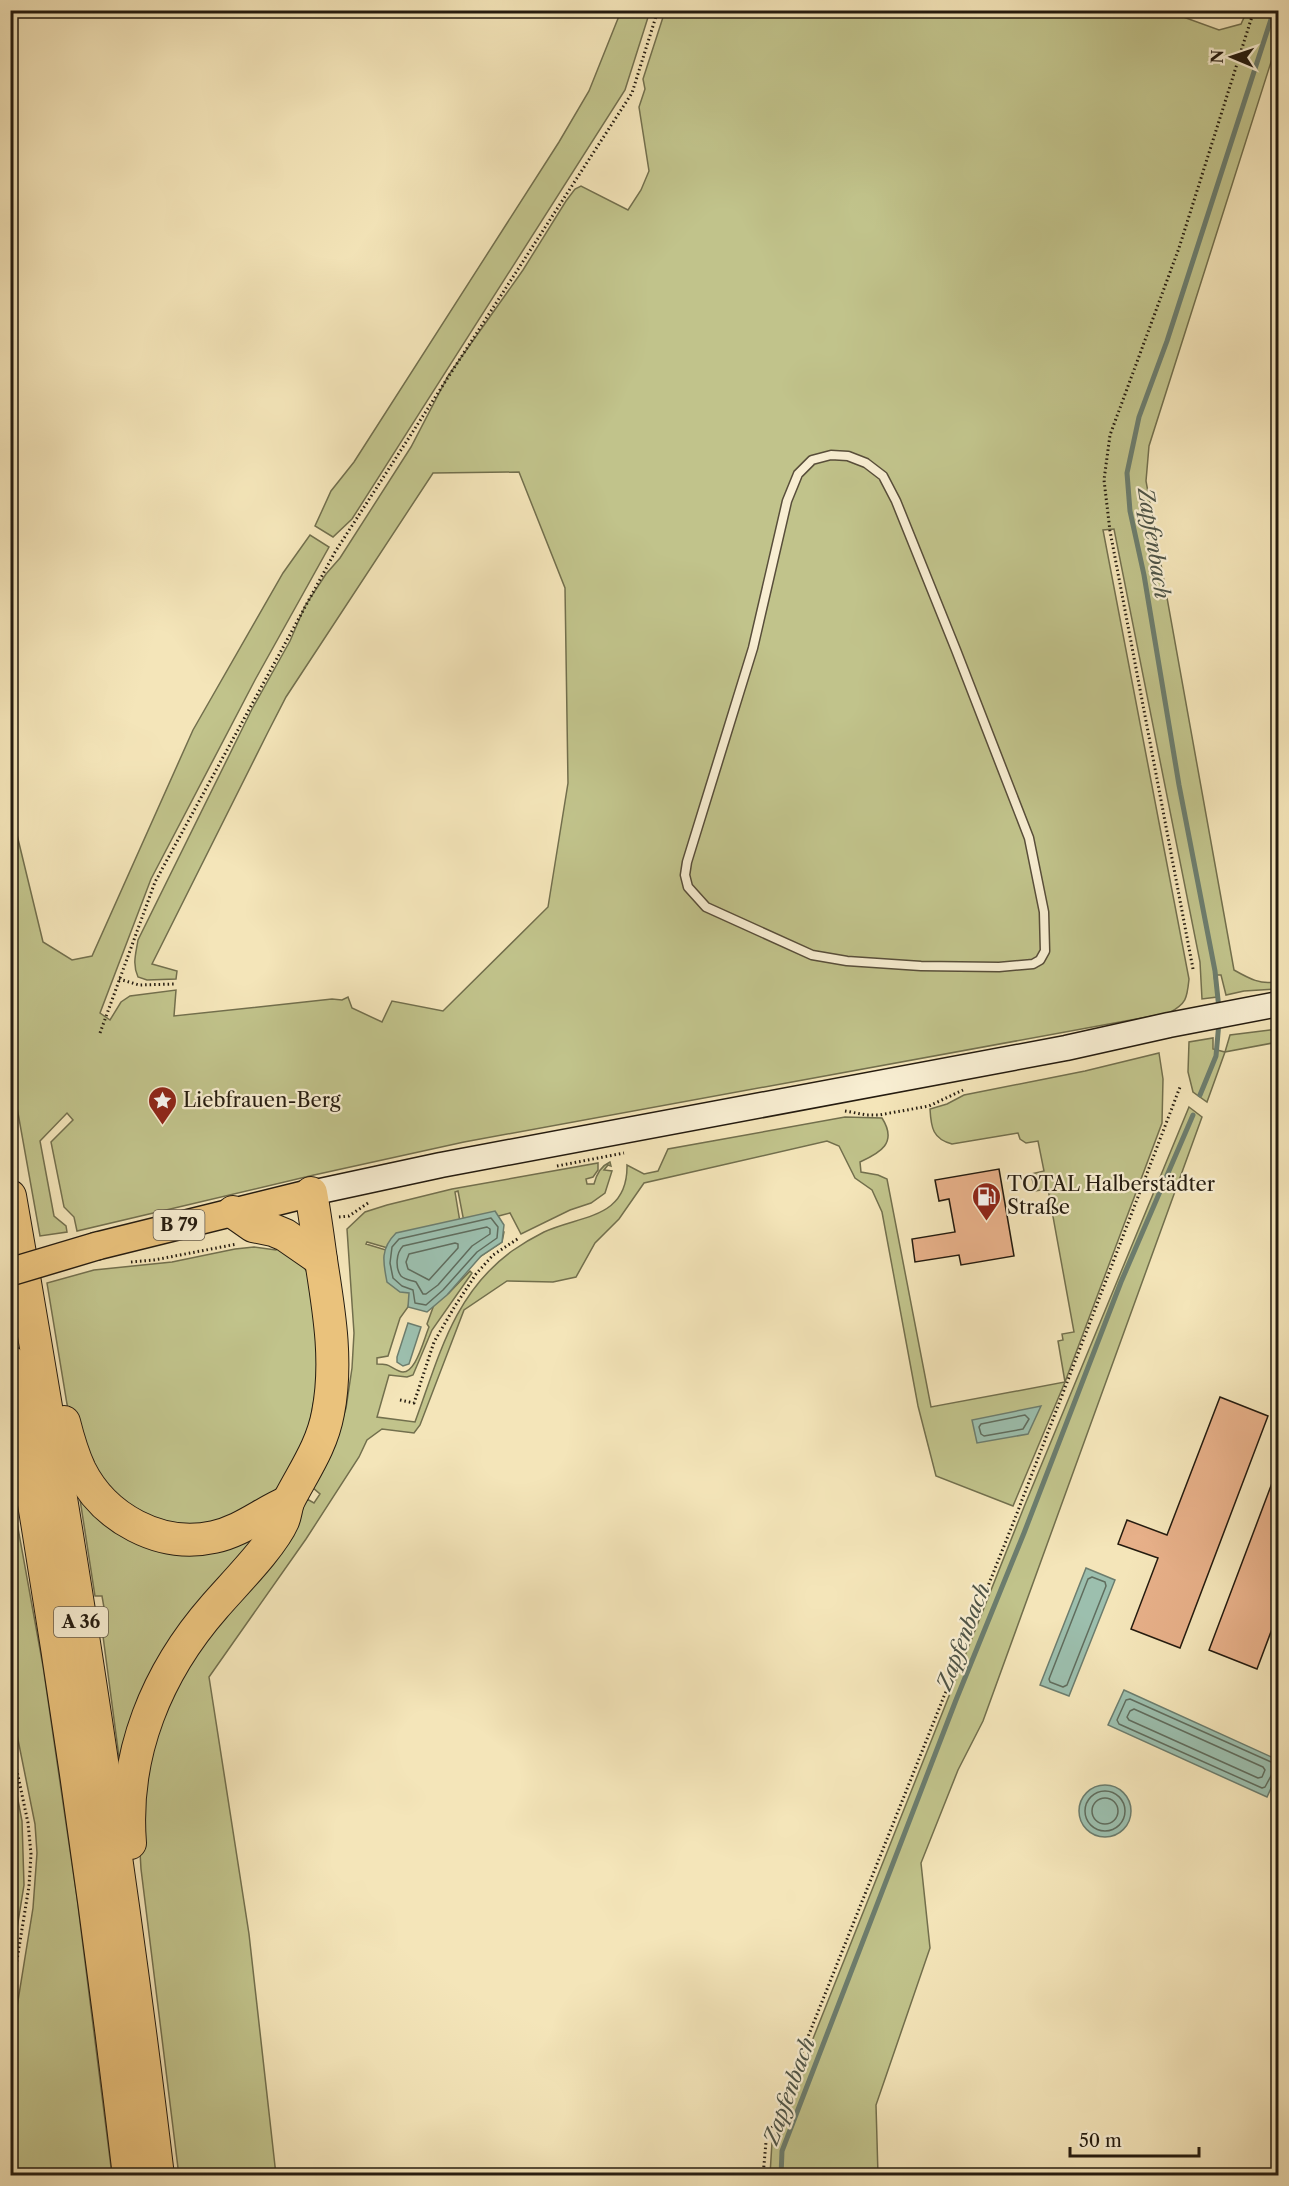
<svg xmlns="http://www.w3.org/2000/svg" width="1289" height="2186" viewBox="0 0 1289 2186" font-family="'Libre Caslon Text',serif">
<rect width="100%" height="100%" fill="#f4e5b9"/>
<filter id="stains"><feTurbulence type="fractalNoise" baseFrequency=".00333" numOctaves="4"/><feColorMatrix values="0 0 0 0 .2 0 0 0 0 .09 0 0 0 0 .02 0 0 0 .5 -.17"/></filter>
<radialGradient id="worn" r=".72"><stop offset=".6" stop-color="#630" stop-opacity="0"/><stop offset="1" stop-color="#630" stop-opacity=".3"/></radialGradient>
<g fill="#c1c38b" stroke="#726f4d" stroke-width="1.5" fill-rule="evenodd">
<path d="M1164,10l55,20 22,-6 6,-13h31v29l-129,406 -3,35 88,489c14,8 28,16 44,11v8l-34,2 -18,4 -5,-20h-7l3,22 -15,2 -2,-37 -86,-433 -11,1 86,449c-2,19 -2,24 -20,34l-705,129 -150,33 -237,56 -3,-14 -10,-10 -13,-65 22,-22 -6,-7 -27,28 14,75 12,10 1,6 -27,4 -29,-162 -1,-268 33,136 29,18 20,-4 101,-226 90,-157 27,-38 19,12 -74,133 -104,199 -51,134 10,7 11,-18 9,-6 46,-6 -2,26 158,-17 10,1 6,-3 4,11 30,14 10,-21 51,10 105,-104 20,-124 -3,-195 -46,-116 -86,1 -147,224 -18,35 -116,232 25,7 -1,8 -29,1 -9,-3c-6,-13 -2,-24 0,-37l114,-231 38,-68 15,-35 21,-32 14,-16 71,-111 37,-71 75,-106 43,-69 9,-12 6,-3 47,24 13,-20 8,-19 -10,-64 6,-18 -2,-10 22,-68z"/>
<polygon points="621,11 650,11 625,90 352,519 333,537 315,526 331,491 354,462 559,142 589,91"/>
<polygon points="1278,1029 1278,1042 1225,1052 1207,1102 1193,1092 1188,1072 1189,1042 1213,1038 1213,1049 1225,1052 1230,1035"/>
<path d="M1159,1053l4,26 -1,44 -97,259 -52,124 -77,-30 -18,-70 -36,-194 -10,-22 -17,-12 -16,-32 -12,-5 -183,42 -25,36 -24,24 -19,34 -23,5 -46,-1 -43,29 -44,115 -6,8 -32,-4 -15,11 -8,17 -53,82 -97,138 40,257 27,241 -97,1 -38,-307 -2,-34 7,-77 48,-111 113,-148 7,4 6,-9 -8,-7 22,-41 12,-38 6,-40 2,-35 -7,-104 18,-17 22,-7 65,-16 146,-26v7l-5,7 -7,2 1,5h7c2,-8 7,-18 16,-22l1,4 -3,-1 -4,5 8,1 -7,22 -14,10 -21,7 -49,24 -11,-21 -19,5 13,14 -2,10 -37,25 -17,27 22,-23 2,2 -40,57 -19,45 -6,2 -18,-2 -12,42 38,5c24,-65 38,-128 97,-171 10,-7 22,-14 32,-19 37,-17 84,-13 83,-67l17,9 14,-3 10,-22 177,-32 37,1c16,25 -2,35 -22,44l1,10 17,3 9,4 44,228 134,-25 -7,-41 5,-1 -1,-6 12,-2 -26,-143 -13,2 -4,-17 13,-3 -6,-30 -12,2 -6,-4 -2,-6 -66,11c-19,-5 -21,-16 -22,-35l17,-5 17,-9 121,-24zM458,1191l6,31 -37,102 2,3c-5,11 -14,52 -30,44 -11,-5 -9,-7 -22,-7v-6l11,-2 12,-38 8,-11 5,-18 -7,-33 -40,-12 1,-2 24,7 69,-27 -5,-30z"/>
<polygon points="1189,1107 1202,1117 983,1721 958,1770 921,1863 930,1948 876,2105 878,2175 770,2175 772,2142 1024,1507"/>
<polygon points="284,1245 300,1260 308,1274 318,1340 316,1389 309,1428 292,1468 272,1495 252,1514 193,1531 126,1512 78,1443 67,1404 47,1283 94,1270 172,1262 235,1249 254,1247 276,1250"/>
<polygon points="10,1484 43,1666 77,1898 112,2175 11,2175 11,2044 33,1908 37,1853 35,1824 11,1705"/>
<polygon points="79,1493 129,1534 267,1523 121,1772 101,1621 106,1619 102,1596 95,1596"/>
<polygon points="11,1763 22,1821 24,1885 11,1966"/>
</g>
<g fill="#9cbfae" stroke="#6c7d6e" stroke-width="1.5">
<path d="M495,1211l9,14 -2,17 -21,14 -34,39 -20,17 -19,-5 1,-14 -9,-1 -13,-10c-4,-20 -7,-33 9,-49z"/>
<polygon points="408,1323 421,1327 409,1364 403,1366 397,1362 397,1357"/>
<polygon points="1041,1406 1028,1434 977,1443 972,1420"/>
<polygon points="1086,1568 1115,1580 1069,1696 1040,1685"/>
<polygon points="1124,1690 1278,1760 1278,1773 1267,1797 1108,1725"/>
<circle cx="1105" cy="1811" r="26"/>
</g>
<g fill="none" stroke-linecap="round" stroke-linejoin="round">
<g stroke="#606d5e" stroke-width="1.5">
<polygon points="491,1218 498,1227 497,1238 477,1252 443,1290 426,1305 415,1303 413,1290 402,1286 393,1278 390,1263 392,1247 399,1239"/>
<path d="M487,1227l3,2v5l-18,12 -34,39 -12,9h-3l-7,-12c-5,-2 -11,-2 -15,-6 -6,-8 -5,-23 2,-30z"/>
<polygon points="455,1243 458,1244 458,1248 429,1280 408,1269 406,1262 409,1254"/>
<polygon points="1025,1415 1029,1419 1023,1429 984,1436 981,1434 979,1427 981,1424"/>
<polygon points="1092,1577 1105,1582 1106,1586 1067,1685 1063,1687 1050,1682 1049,1679 1088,1579"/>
<polygon points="1134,1709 1263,1767 1265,1770 1262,1777 1258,1778 1129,1720 1127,1717 1130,1711"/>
<polyline points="1278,1765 1130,1699 1126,1700 1117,1720 1119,1724 1262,1788 1265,1787 1272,1774 1278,1772"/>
<circle cx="1105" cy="1811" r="20"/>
<circle cx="1105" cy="1811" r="13"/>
</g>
<g stroke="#6c7d6e" stroke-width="5">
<polyline points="1219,1009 1215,971 1179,785 1144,575 1130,511 1127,473 1139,417 1167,341 1274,10"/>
<polyline points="1200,1095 1216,1056 1219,1022"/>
<polyline points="781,2176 782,2151 956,1700 1024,1533 1121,1282 1193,1115"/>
</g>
</g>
<g fill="#e7b089" stroke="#241b0f" stroke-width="1.5">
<polygon points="999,1169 1014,1256 961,1265 959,1255 915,1262 912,1239 955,1232 949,1199 939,1201 935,1180"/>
<polygon points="1220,1397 1268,1416 1180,1648 1131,1629 1158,1558 1118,1544 1127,1520 1167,1535"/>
<polygon points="1277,1470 1278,1613 1257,1669 1209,1650"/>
</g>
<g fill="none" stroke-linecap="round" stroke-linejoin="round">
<defs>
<polygon id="service" points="831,455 848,456 866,463 883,476 896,501 956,650 1029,838 1044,912 1045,951 1040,960 1033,964 999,967 921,966 847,961 812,955 706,907 688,887 685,875 687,862 753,648 787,501 798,474 812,460"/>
<polyline id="secondary" points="311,1193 441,1165 1066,1048 1169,1025 1278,1004"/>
<polyline id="primary" points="97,1246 311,1193"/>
<g id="motorway">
<path d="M10,1196c57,326 109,652 148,980"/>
<polyline points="233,1212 253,1226 273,1230 285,1235 321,1260"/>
<path d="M10,1362c47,270 87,541 119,814"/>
<path d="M64,1422c4,16 9,33 16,48 24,48 80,79 134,67 28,-6 48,-24 74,-35"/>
<path d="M130,1843c-7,-89 27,-171 85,-237 19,-22 57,-60 68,-85 3,-7 3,-15 6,-21 15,-29 33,-54 39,-87 10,-51 1,-102 -7,-153 -3,-22 -6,-45 -10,-67"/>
</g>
</defs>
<use href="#service" stroke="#584e3a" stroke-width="11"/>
<use href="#secondary" stroke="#241b0f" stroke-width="27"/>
<use href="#primary" stroke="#241b0f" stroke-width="30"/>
<use href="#motorway" stroke="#241b0f" stroke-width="34"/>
<g stroke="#241b0f" stroke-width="3" stroke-dasharray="1.5 3" stroke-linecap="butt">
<polyline points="1193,969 1110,531 1104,480 1110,435 1179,248 1254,10"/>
<polyline points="119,979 139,985 176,984"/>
<polyline points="100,1033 155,882 335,552 632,93 658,10"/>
<polyline points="845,1111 867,1115 879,1115 929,1106 963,1090"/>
<polyline points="557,1166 624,1153"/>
<polyline points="339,1217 349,1216 368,1203"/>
<polyline points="131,1262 154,1260 237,1244"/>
<polyline points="400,1400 414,1403 434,1342 455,1306 476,1274 493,1255 519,1238"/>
<polyline points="10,1738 28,1823 31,1854 29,1886 10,2003"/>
<polyline points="763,2176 766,2142 1014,1521 1180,1087"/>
</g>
<use href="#service" stroke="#f8eed2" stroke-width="8"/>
<use href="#secondary" stroke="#f8eed2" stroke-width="24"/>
<use href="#primary" stroke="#eac27c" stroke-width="27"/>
<use href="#motorway" stroke="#eac27c" stroke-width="32"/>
<defs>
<polyline id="primary-bridge" points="10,1272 97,1246"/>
</defs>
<use href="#primary-bridge" stroke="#241b0f" stroke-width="30" stroke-linecap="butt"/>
<use href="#primary-bridge" stroke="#eac27c" stroke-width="27"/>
</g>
<defs>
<symbol id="sight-pin" viewBox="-11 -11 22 30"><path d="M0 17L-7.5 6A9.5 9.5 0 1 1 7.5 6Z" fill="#8f2418" stroke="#f8eed2"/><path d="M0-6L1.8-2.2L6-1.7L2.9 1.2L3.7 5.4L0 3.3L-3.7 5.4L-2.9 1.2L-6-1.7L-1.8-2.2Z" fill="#fff"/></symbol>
<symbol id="fuel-pin" viewBox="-11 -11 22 30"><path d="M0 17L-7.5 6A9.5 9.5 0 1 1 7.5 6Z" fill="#8f2418" stroke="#f8eed2"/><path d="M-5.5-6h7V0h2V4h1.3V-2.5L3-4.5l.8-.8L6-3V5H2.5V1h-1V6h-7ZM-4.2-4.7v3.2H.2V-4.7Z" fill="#fff"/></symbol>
</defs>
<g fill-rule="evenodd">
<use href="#sight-pin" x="146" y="1084" width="33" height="45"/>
<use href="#fuel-pin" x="970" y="1180" width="33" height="45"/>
</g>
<g text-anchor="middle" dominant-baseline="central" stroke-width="4.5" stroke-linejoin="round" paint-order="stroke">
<g fill="#f8eed2" stroke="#645a4a" stroke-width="1.5">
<rect x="153.5" y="1210" width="51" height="30" rx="4.5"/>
<rect x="54" y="1607" width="54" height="30" rx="4.5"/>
</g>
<g font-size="18" font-weight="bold" fill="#241b0f">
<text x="179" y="1225">B 79</text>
<text x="81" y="1622">A 36</text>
</g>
<g font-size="20" fill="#241b0f" stroke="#f8eed2" text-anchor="start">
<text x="183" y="1100">Liebfrauen-Berg</text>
<text x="1007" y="1184">TOTAL Halberstädter<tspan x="1007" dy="23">Straße</tspan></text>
</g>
<g font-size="21" font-style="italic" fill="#4e5447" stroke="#f8eed2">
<text transform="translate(1154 543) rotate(81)">Zapfenbach</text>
<text transform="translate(963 1637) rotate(-69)">Zapfenbach</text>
<text transform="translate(789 2091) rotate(-70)">Zapfenbach</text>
</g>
</g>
<rect width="1289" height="2186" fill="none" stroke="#f4e5b9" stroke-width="36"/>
<rect x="12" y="12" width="1265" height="2162" fill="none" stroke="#241b0f" stroke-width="3"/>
<rect x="18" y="18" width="1253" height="2150" fill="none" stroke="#241b0f" stroke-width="1.5"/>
<g transform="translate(1232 57) rotate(272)" stroke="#f8eed2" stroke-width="4.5" paint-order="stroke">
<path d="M0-4.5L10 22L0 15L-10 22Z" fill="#241b0f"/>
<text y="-9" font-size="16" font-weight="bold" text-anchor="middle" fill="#241b0f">N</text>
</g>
<path d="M1070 2147v9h129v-9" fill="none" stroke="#241b0f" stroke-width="3"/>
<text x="1079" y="2147" font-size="18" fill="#241b0f" stroke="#f8eed2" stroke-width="4.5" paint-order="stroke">50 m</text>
<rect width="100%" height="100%" filter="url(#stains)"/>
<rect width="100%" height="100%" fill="url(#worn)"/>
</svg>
